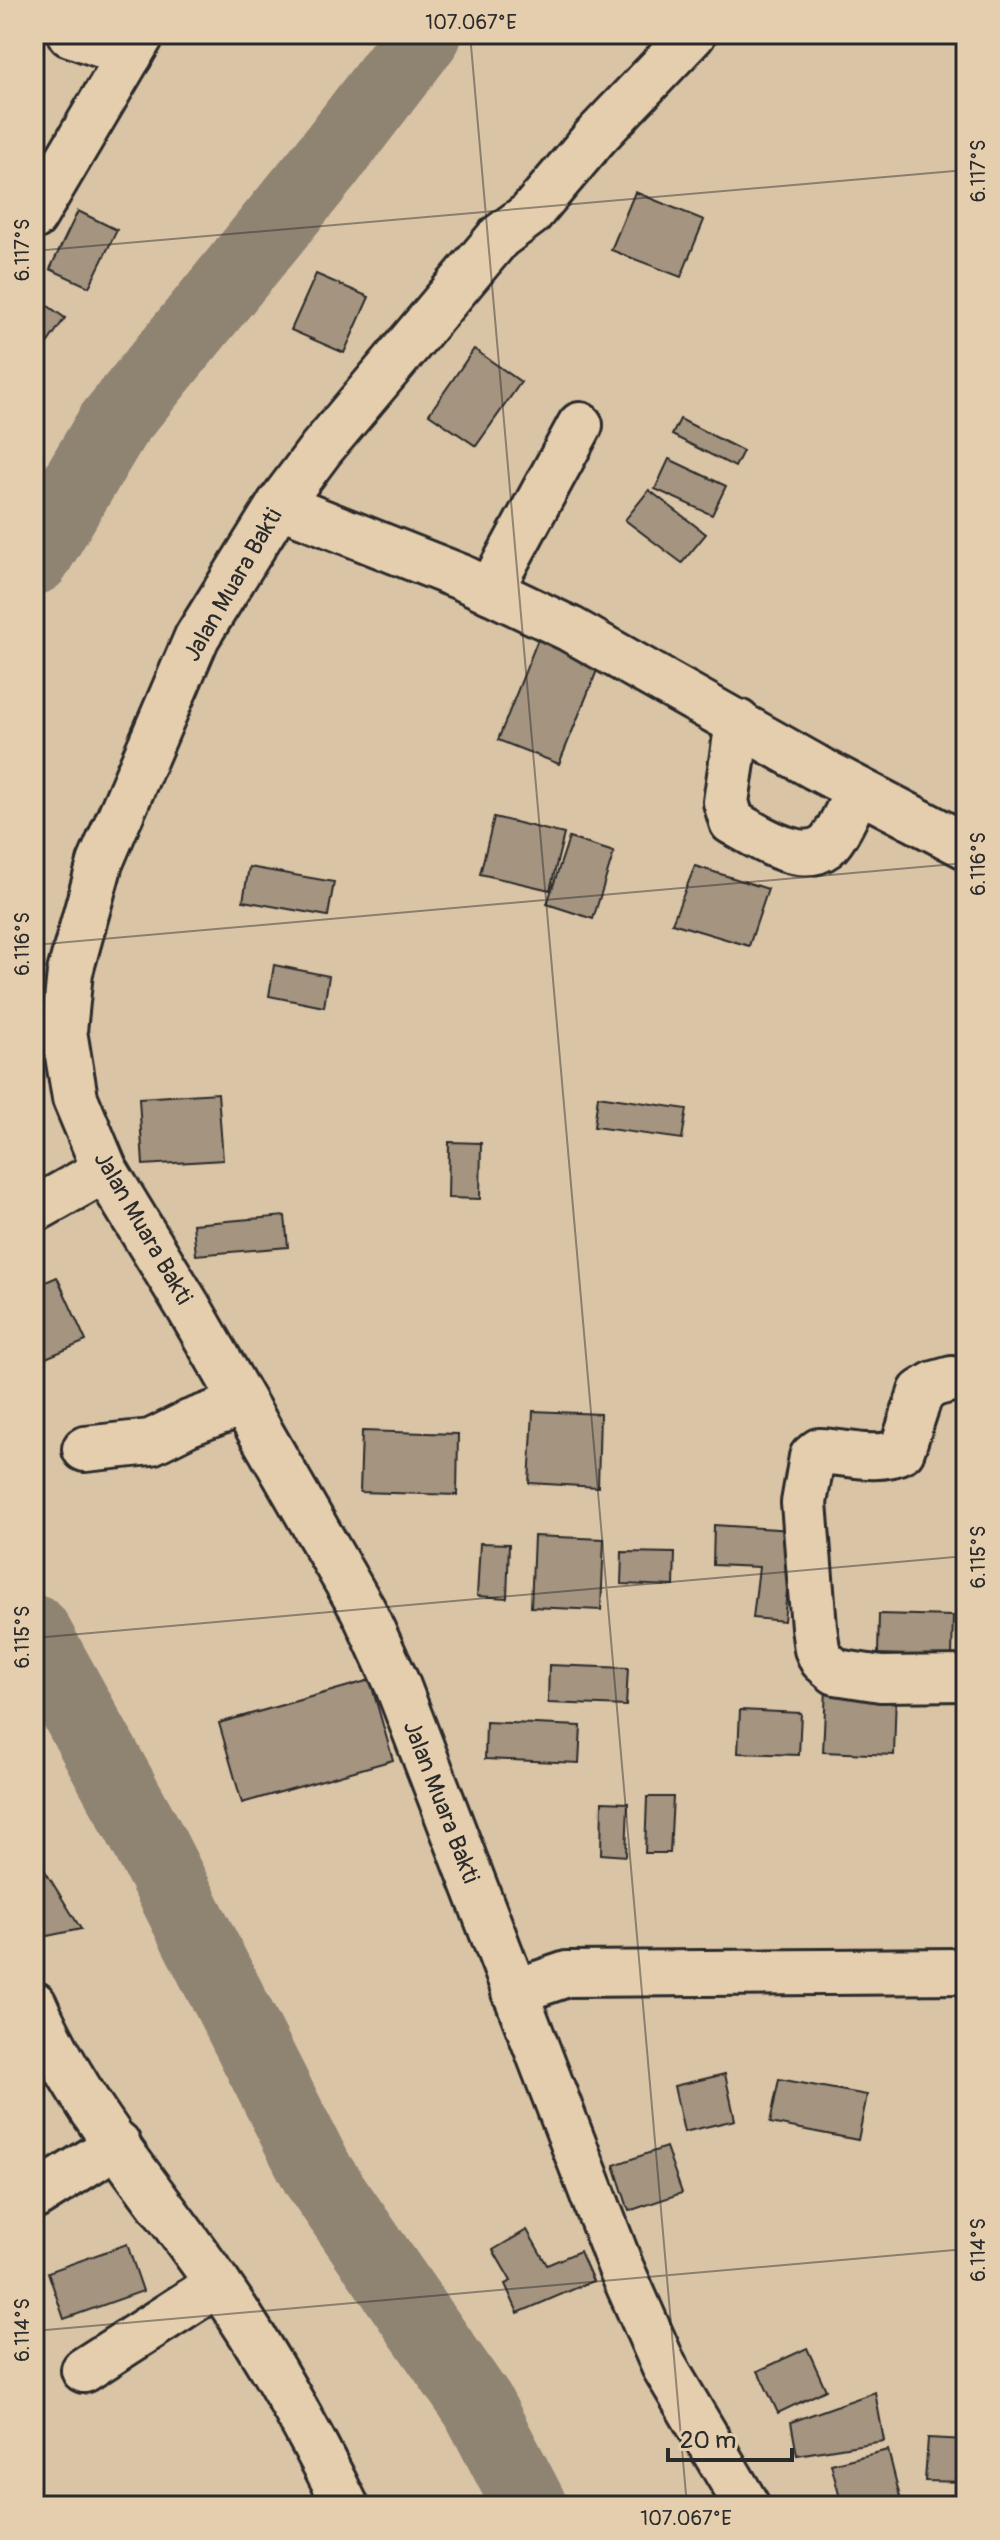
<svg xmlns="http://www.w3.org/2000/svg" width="1000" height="2540" viewBox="0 0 1000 2540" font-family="Pangolin,sans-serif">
<rect width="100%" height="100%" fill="#dac4a6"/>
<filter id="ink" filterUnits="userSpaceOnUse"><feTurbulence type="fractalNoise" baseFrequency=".0125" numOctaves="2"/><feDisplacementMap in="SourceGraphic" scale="16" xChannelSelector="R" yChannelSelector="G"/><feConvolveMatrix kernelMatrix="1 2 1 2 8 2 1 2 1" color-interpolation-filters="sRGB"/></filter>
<g filter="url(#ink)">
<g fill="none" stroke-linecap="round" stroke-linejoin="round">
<g stroke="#8f8372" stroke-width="74">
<polyline points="34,558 113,425 324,166 425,34"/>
<polyline points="34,1632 143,1830 318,2175 478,2406 530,2506"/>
</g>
</g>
<g fill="#a49480" stroke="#2b2b2b" stroke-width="2">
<polygon points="635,192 704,220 681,277 611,250"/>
<polygon points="78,211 117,230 89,287 50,269"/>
<polygon points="316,274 369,297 344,353 291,330"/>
<polygon points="34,296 65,318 34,362"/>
<polygon points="474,349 521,382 476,446 429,414"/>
<polygon points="680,419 743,451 735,467 672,435"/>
<polygon points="669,459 726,486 712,515 655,489"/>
<polygon points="649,490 706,534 682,563 625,520"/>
<polygon points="538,639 600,663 559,764 498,740"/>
<polygon points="494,817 564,834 550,890 480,874"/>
<polygon points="569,838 614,852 593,919 547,904"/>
<polygon points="695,866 768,889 749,946 672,923"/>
<polygon points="249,867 334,882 328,916 243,901"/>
<polygon points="274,965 329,976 324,1007 269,996"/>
<polygon points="218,1093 223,1160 143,1165 139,1098"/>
<polygon points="598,1096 687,1109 682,1139 594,1127"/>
<polygon points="449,1142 481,1143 480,1199 448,1198"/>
<polygon points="285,1216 288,1247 196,1255 193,1224"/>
<polygon points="57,1277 86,1341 34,1363 34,1287"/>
<polygon points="533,1411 600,1414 598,1487 529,1483"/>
<polygon points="362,1431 458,1434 457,1495 360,1492"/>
<polygon points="714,1525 793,1530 784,1621 753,1618 759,1567 713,1565"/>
<polygon points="534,1536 604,1539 601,1610 531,1607"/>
<polygon points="480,1543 509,1544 507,1598 477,1596"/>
<polygon points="622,1552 675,1553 674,1586 621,1584"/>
<polygon points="879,1614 953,1616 952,1657 878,1654"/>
<polygon points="549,1665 628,1668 626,1706 548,1703"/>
<polygon points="370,1680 393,1760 242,1803 219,1723"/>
<polygon points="826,1688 896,1691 894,1755 823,1752"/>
<polygon points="740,1710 801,1713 799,1755 738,1753"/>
<polygon points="486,1722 581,1726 579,1763 485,1759"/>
<polygon points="647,1797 673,1797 670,1853 645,1853"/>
<polygon points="602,1802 628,1803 626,1856 601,1854"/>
<polygon points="34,1853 81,1929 38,1938 34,1932"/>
<polygon points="725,2074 735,2120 684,2132 674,2086"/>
<polygon points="779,2079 867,2095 858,2140 770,2123"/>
<polygon points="666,2147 682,2193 629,2211 614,2165"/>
<polygon points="527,2230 547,2265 580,2251 593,2281 518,2313 505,2284 511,2281 493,2250"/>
<polygon points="127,2244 143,2291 64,2319 48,2272"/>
<polygon points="807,2348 826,2390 778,2413 758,2371"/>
<polygon points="875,2392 884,2441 797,2455 791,2422"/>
<polygon points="928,2438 966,2440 966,2482 925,2481"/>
<polygon points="888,2450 900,2497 864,2506 842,2506 831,2464"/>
</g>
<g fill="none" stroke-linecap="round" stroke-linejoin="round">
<defs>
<g id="minor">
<polyline points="70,34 130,55"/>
<polyline points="34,217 142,34"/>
<polyline points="279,505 461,577 570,629 815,767 966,846"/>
<polyline points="490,591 580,425"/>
<path d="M738,722l-12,80 6,20c24,13 68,44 94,24 11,-9 25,-42 32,-56"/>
<polyline points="34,1210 105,1170"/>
<path d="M952,1379l-18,5 -13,8 -19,58c-24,13 -56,2 -83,1l-7,6 -8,46 10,124 3,22 5,11 14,12 45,7 85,-1"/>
<polyline points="85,1449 151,1442 189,1423 243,1403"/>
<polyline points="514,1992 567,1974 966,1971"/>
<path d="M34,2004c44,103 121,189 184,280 49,70 90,145 128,222"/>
<polyline points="34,2197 118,2144"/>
<polyline points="84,2370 218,2284"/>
</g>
<polyline id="major" points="693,34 596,136 530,214 499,237 321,449 279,505 197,637 100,863 70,972 64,1031 75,1098 105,1170 189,1308 363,1610 397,1684 621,2268 664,2366 747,2506"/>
</defs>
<use href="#minor" stroke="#2b2b2b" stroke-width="50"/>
<use href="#major" stroke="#2b2b2b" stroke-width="50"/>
<use href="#minor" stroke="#e5ceae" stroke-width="44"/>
<use href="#major" stroke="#e5ceae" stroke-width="44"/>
</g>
</g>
<path fill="none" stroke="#2b2b2b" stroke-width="2" stroke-opacity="0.45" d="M470,34l217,2472M34,251l932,-81M34,945l932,-82M34,1638l932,-82M34,2331l932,-82"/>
<g text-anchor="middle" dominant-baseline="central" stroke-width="6" stroke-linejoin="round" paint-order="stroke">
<g font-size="24" fill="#2b2b2b" stroke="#e5ceae">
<text transform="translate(233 585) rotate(-60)">Jalan Muara Bakti</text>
<text transform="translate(143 1228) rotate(60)">Jalan Muara Bakti</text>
<text transform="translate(441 1802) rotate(69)">Jalan Muara Bakti</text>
</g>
</g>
<rect width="1000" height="2540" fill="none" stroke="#e5ceae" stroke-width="88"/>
<path d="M668 2448v12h124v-12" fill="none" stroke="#2b2b2b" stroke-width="4"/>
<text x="680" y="2448" font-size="24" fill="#2b2b2b" stroke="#e5ceae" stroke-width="6" paint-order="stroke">20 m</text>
<rect x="44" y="44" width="912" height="2452" fill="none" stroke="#2b2b2b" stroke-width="3"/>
<g font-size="20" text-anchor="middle" fill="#2b2b2b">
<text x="471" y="29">107.067°E</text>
<text transform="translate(978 171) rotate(-90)" y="7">6.117°S</text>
<text transform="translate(22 250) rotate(-90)" y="7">6.117°S</text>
<text transform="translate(978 864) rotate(-90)" y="7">6.116°S</text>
<text transform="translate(22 944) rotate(-90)" y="7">6.116°S</text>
<text transform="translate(978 1557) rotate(-90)" y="7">6.115°S</text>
<text transform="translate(22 1637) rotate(-90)" y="7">6.115°S</text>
<text transform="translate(978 2250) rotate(-90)" y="7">6.114°S</text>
<text transform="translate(22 2330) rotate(-90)" y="7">6.114°S</text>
<text x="686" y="2525">107.067°E</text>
</g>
</svg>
